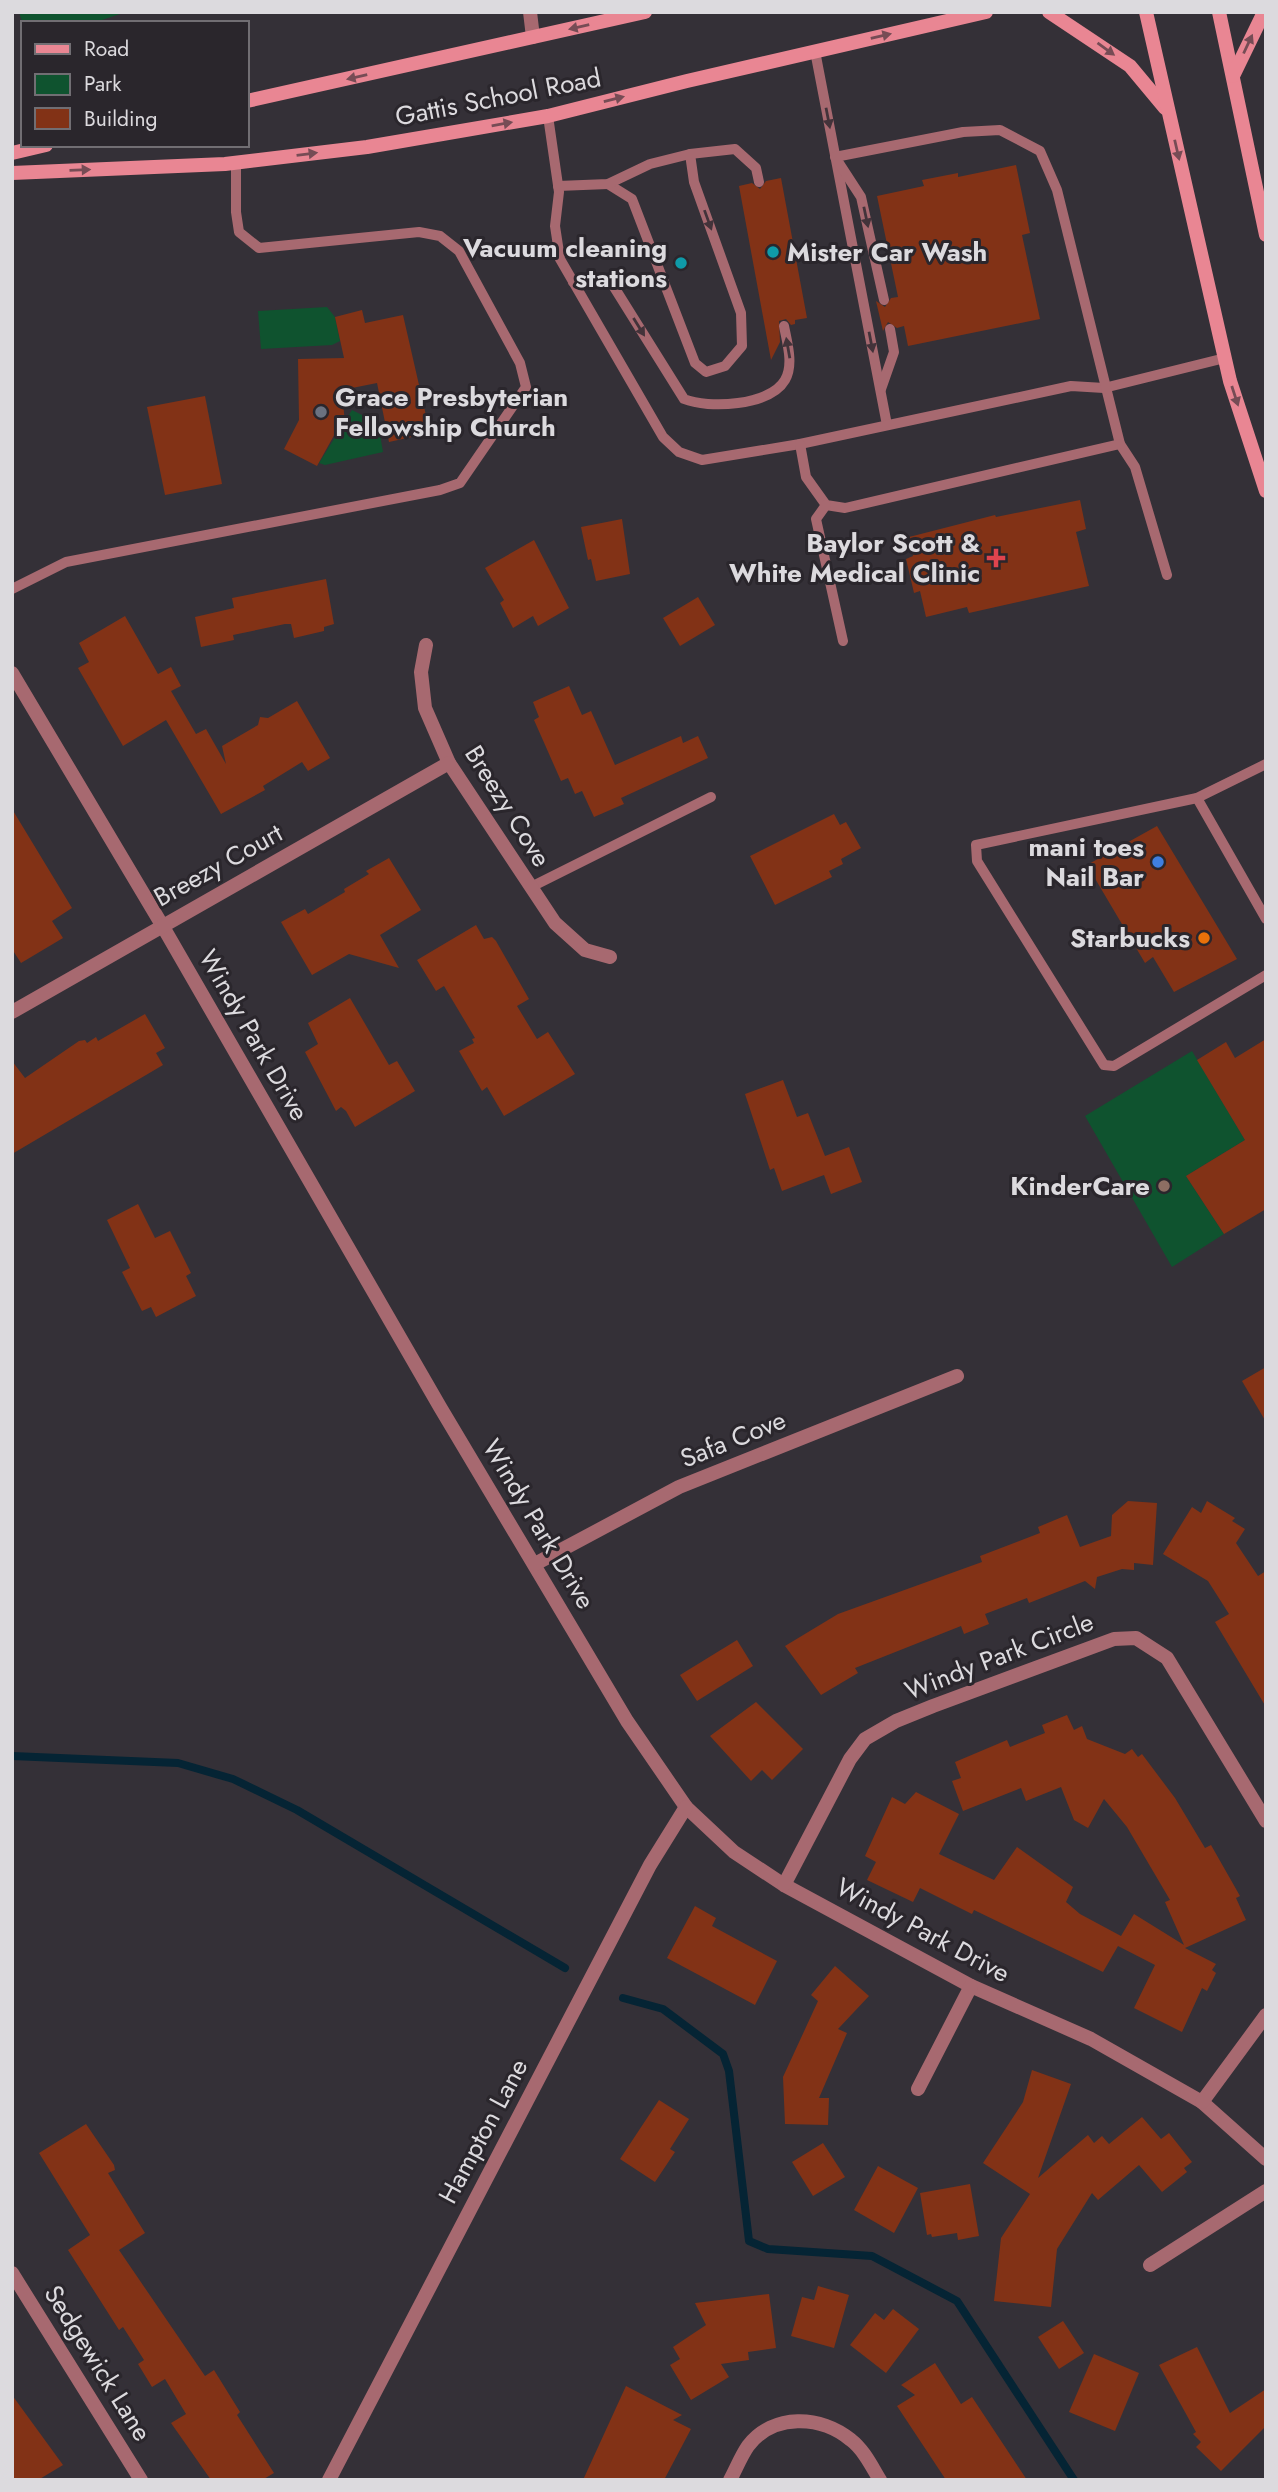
<svg xmlns="http://www.w3.org/2000/svg" width="1278" height="2492" viewBox="0 0 1278 2492" font-family="Jost,sans-serif">
<rect width="100%" height="100%" fill="#343037"/>
<g fill="#0f532f">
<polygon points="19,12 126,12 93,23 23,23 23,25"/>
<polygon points="327,307 335,317 340,341 332,345 261,349 258,311"/>
<polygon points="352,410 378,423 383,452 325,465 319,463"/>
<polygon points="1192,1051 1245,1140 1186,1176 1224,1234 1172,1267 1085,1116"/>
</g>
<g fill="none" stroke-linecap="round" stroke-linejoin="round">
<g stroke="#052434" stroke-width="8">
<polyline points="12,1756 178,1763 233,1779 297,1810 565,1968"/>
<polyline points="623,1998 663,2009 723,2054 729,2071 749,2241 768,2249 872,2256 957,2301 1074,2480"/>
</g>
</g>
<g fill="#823216">
<polygon points="1016,165 1030,233 1022,235 1040,319 908,346 904,326 897,328 888,322 883,331 876,301 885,307 891,298 898,297 877,196 924,186 922,180 958,173 958,177"/>
<polygon points="781,178 807,318 795,320 795,324 791,325 786,319 779,321 780,342 771,360 739,186 752,183 760,189 766,181"/>
<polygon points="362,310 365,323 403,315 430,433 389,442 377,383 342,390 345,424 337,430 317,466 284,449 299,420 298,359 344,358 335,317"/>
<polygon points="205,396 222,484 165,495 147,407"/>
<polygon points="1080,500 1086,529 1076,532 1089,586 969,613 967,607 926,617 920,591 914,593 906,559 913,556 909,537 995,515 996,517"/>
<polygon points="622,519 630,574 596,581 591,559 588,560 581,527"/>
<polygon points="534,540 569,608 538,626 533,616 513,628 500,603 504,600 485,568"/>
<polygon points="326,579 334,624 324,627 324,631 294,638 291,624 285,624 233,635 234,640 201,647 195,617 234,608 232,598"/>
<polygon points="698,597 715,625 680,646 663,618"/>
<polygon points="125,616 158,674 171,667 181,686 171,691 196,734 206,729 226,764 222,746 258,725 260,717 268,718 297,701 330,758 308,771 302,762 263,786 265,790 221,814 166,720 123,746 78,668 89,662 79,643"/>
<polygon points="569,686 582,715 591,711 615,765 681,736 683,743 698,736 708,758 621,798 624,804 594,817 582,791 575,794 568,778 561,781 534,720 539,717 533,702"/>
<polygon points="12,809 72,908 52,921 63,938 21,963 12,949"/>
<polygon points="834,814 840,825 846,822 861,848 841,859 843,864 829,871 832,877 775,905 750,856"/>
<polygon points="1157,826 1237,959 1174,992 1153,957 1145,963 1087,865"/>
<polygon points="389,858 421,910 380,935 399,968 349,954 312,975 281,922 305,909 308,914 345,892 344,889 369,874 366,871"/>
<polygon points="476,925 484,939 492,937 496,941 529,999 517,1006 537,1039 548,1032 575,1074 504,1116 487,1087 482,1091 459,1051 474,1043 472,1039 475,1038 444,986 436,991 417,960"/>
<polygon points="350,998 389,1065 397,1061 415,1091 355,1127 346,1111 341,1107 336,1111 305,1052 318,1044 308,1023"/>
<polygon points="145,1014 165,1048 156,1053 163,1065 12,1154 12,1061 25,1078 79,1041 85,1040 87,1043 96,1037 98,1041"/>
<polygon points="1266,1039 1266,1209 1224,1234 1186,1176 1245,1140 1197,1060 1226,1042 1235,1058"/>
<polygon points="783,1080 797,1117 808,1113 825,1156 849,1147 862,1182 831,1194 824,1175 782,1191 774,1168 770,1170 745,1094"/>
<polygon points="138,1204 155,1238 170,1231 191,1273 186,1276 196,1296 156,1317 151,1307 142,1311 122,1272 130,1268 107,1220"/>
<polygon points="1266,1367 1266,1422 1242,1381"/>
<polygon points="1128,1501 1157,1503 1153,1565 1134,1563 1134,1570 1122,1569 1097,1577 1095,1589 1085,1581 1029,1603 1027,1598 985,1614 989,1624 964,1634 961,1626 855,1668 858,1673 821,1695 785,1646 838,1614 982,1562 980,1556 1040,1533 1038,1527 1067,1515 1080,1547 1111,1536 1112,1515"/>
<polygon points="1207,1501 1235,1518 1232,1521 1245,1529 1236,1543 1258,1576 1266,1571 1266,1707 1215,1622 1229,1614 1208,1581 1163,1554 1192,1507 1201,1513"/>
<polygon points="737,1640 753,1666 697,1701 680,1675"/>
<polygon points="756,1702 803,1749 772,1780 762,1770 751,1781 710,1736"/>
<polygon points="1067,1715 1074,1730 1082,1726 1087,1739 1125,1754 1132,1749 1138,1757 1142,1754 1175,1798 1205,1848 1211,1845 1240,1896 1236,1898 1246,1920 1185,1948 1216,1964 1212,1970 1216,1973 1207,1991 1202,1988 1182,2032 1134,2008 1155,1965 1118,1946 1103,1972 974,1910 972,1914 920,1888 913,1902 867,1880 876,1862 865,1856 892,1797 905,1804 916,1792 959,1814 939,1854 994,1880 1017,1847 1073,1887 1066,1902 1080,1914 1121,1936 1134,1914 1184,1945 1165,1902 1170,1900 1127,1827 1104,1799 1088,1828 1074,1820 1061,1787 1026,1801 1021,1788 963,1811 952,1781 961,1778 955,1762 1007,1740 1010,1747 1045,1733 1042,1725"/>
<polygon points="695,1906 716,1918 712,1926 777,1961 755,2005 667,1958"/>
<polygon points="835,1966 869,1996 838,2029 847,2033 819,2098 829,2098 828,2125 785,2124 783,2077 818,2001 811,1995"/>
<polygon points="1032,2070 1071,2084 1038,2178 1088,2135 1094,2143 1102,2136 1109,2144 1142,2117 1161,2139 1169,2133 1192,2162 1184,2168 1187,2172 1162,2192 1139,2165 1098,2200 1092,2193 1057,2249 1051,2307 994,2301 1001,2238 1030,2194 983,2163 1023,2102"/>
<polygon points="659,2100 689,2119 670,2149 675,2152 655,2182 620,2159"/>
<polygon points="86,2124 114,2165 115,2170 108,2173 145,2233 119,2250 205,2376 214,2370 240,2412 237,2415 274,2473 262,2480 211,2480 171,2423 186,2414 165,2379 152,2387 138,2364 144,2360 123,2327 119,2330 68,2250 90,2235 39,2153"/>
<polygon points="823,2143 845,2177 813,2196 792,2162"/>
<polygon points="878,2166 918,2188 894,2233 854,2210"/>
<polygon points="970,2184 979,2236 958,2240 957,2233 932,2237 931,2234 927,2235 920,2193"/>
<polygon points="818,2286 849,2295 834,2348 791,2336 802,2297 814,2300"/>
<polygon points="769,2294 776,2348 748,2352 749,2360 721,2364 729,2377 691,2400 670,2365 680,2359 673,2347 706,2325 695,2303"/>
<polygon points="893,2309 919,2329 886,2373 850,2345 875,2313 884,2320"/>
<polygon points="1063,2321 1084,2353 1059,2369 1038,2337"/>
<polygon points="1197,2347 1230,2413 1266,2389 1266,2426 1221,2471 1196,2447 1201,2442 1193,2434 1196,2432 1159,2365"/>
<polygon points="1094,2354 1139,2373 1115,2431 1069,2412"/>
<polygon points="935,2363 961,2404 972,2397 1027,2480 946,2480 897,2406 915,2395 901,2385"/>
<polygon points="626,2386 682,2415 673,2420 691,2429 664,2480 583,2480"/>
<polygon points="12,2395 63,2465 38,2480 12,2480"/>
</g>
<g fill="none" stroke-linecap="round" stroke-linejoin="round">
<g stroke="#a76970" stroke-width="10">
<polyline points="815,51 887,425"/>
<polyline points="548,116 559,192 555,226 560,259 663,437 679,452 702,460 800,444 1071,386 1104,388 1225,358"/>
<polyline points="608,184 632,199 695,363 706,372 725,366 742,346 741,313 694,182 690,154"/>
<polyline points="558,186 608,184 650,164 690,154 735,149 756,168 759,182"/>
<path d="M573,282l36,-3 75,120c24,10 86,7 101,-19 9,-15 2,-38 -1,-54"/>
<polyline points="884,300 861,197 835,157 963,132 1000,130 1040,151 1057,190 1120,444 1135,467 1167,575"/>
<polyline points="881,389 894,352 890,329"/>
<polyline points="800,444 806,477 826,505 845,508 1120,444"/>
<polyline points="826,505 816,519 843,641"/>
<polyline points="12,589 66,562 440,490 460,483 526,387 520,363 459,251 440,236 419,232 259,248 239,232 236,212 236,163"/>
<polyline points="1266,764 1197,798 976,845 977,861 1104,1065 1114,1066 1266,975"/>
<polyline points="1197,798 1266,919"/>
<polyline points="531,887 711,797"/>
</g>
<g stroke="#a76970" stroke-width="14">
<polyline points="530,12 533,37"/>
<polyline points="426,645 421,672 425,708 449,763 555,923 585,950 610,957"/>
<polyline points="12,673 162,925 440,1407 627,1721 686,1807 734,1852 784,1885 971,1986 1091,2039 1202,2102 1266,2159"/>
<polyline points="12,1012 449,763"/>
<polyline points="535,1564 679,1487 957,1376"/>
<polyline points="784,1885 850,1759 865,1739 896,1721 933,1706 1114,1639 1136,1638 1167,1658 1266,1821"/>
<polyline points="918,2089 971,1986"/>
<polyline points="1202,2102 1266,2015"/>
<polyline points="1150,2265 1266,2191"/>
<polyline points="12,2273 141,2480"/>
<polyline points="329,2480 650,1865 686,1807"/>
<path d="M730,2480c6,-11 11,-24 18,-34 25,-33 73,-31 103,-6 13,10 21,27 29,40"/>
</g>
<g stroke="#e98693" stroke-width="14">
<polyline points="1049,12 1130,66 1165,108"/>
<polyline points="1146,12 1230,381 1266,491"/>
<polyline points="1219,12 1266,235"/>
<polyline points="1233,76 1264,12"/>
<polyline points="247,101 645,12"/>
<polyline points="12,153 46,145"/>
<polyline points="12,173 225,164 367,147 548,116 687,81 986,12"/>
</g>
</g>
<defs><path id="oneway-solid" d="M-6-.8H1V-3.2L6.5 0L1 3.2V.8H-6Z" transform="scale(1.75)"/></defs>
<g fill="#764c55">
<use href="#oneway-solid" transform="translate(579 27) rotate(167)"/>
<use href="#oneway-solid" transform="translate(881 36) rotate(-13)"/>
<use href="#oneway-solid" transform="translate(1248 44) rotate(-65)"/>
<use href="#oneway-solid" transform="translate(1106 49) rotate(36)"/>
<use href="#oneway-solid" transform="translate(357 77) rotate(167)"/>
<use href="#oneway-solid" transform="translate(614 99) rotate(-14)"/>
<use href="#oneway-solid" transform="translate(502 124) rotate(-10)"/>
<use href="#oneway-solid" transform="translate(1177 150) rotate(77)"/>
<use href="#oneway-solid" transform="translate(307 154) rotate(-7)"/>
<use href="#oneway-solid" transform="translate(80 170) rotate(-2)"/>
<use href="#oneway-solid" transform="translate(1235 396) rotate(72)"/>
</g>
<g fill="#43333a">
<use href="#oneway-solid" transform="translate(828 118) rotate(79)"/>
<use href="#oneway-solid" transform="translate(866 217) rotate(78)"/>
<use href="#oneway-solid" transform="translate(708 220) rotate(70)"/>
<use href="#oneway-solid" transform="translate(639 327) rotate(58)"/>
<use href="#oneway-solid" transform="translate(871 342) rotate(79)"/>
<use href="#oneway-solid" transform="translate(788 348) rotate(-100)"/>
</g>
<g fill="#0f9aa8" stroke="#2a262c" stroke-width="2.5">
<circle cx="773" cy="252" r="7"/>
<circle cx="681" cy="263" r="7"/>
</g>
<circle fill="#6b7280" stroke="#2a262c" stroke-width="2.5" cx="321" cy="412" r="7"/>
<path fill="#e0444e" stroke="#2a262c" stroke-width="2.5" d="M992.5 547.5h7v7h7v7h-7v7h-7v-7h-7v-7h7z"/>
<circle fill="#3f7fe0" stroke="#2a262c" stroke-width="2.5" cx="1158" cy="862" r="7"/>
<circle fill="#e8710a" stroke="#2a262c" stroke-width="2.5" cx="1204" cy="938" r="7"/>
<circle fill="#8d6e63" stroke="#2a262c" stroke-width="2.5" cx="1164" cy="1186" r="7"/>
<g text-anchor="middle" dominant-baseline="central" stroke-width="6" stroke-linejoin="round" paint-order="stroke">
<g font-size="26" fill="#dcdade" stroke="#2a262c">
<text transform="translate(498 97) rotate(-11)">Gattis School Road</text>
<text transform="translate(508 806) rotate(58)">Breezy Cove</text>
<text transform="translate(218 865) rotate(-29)">Breezy Court</text>
<text transform="translate(254 1035) rotate(60)">Windy Park Drive</text>
<text transform="translate(733 1439) rotate(-22)">Safa Cove</text>
<text transform="translate(539 1524) rotate(59)">Windy Park Drive</text>
<text transform="translate(999 1656) rotate(-21)">Windy Park Circle</text>
<text transform="translate(923 1930) rotate(28)">Windy Park Drive</text>
<text transform="translate(483 2131) rotate(-62)">Hampton Lane</text>
<text transform="translate(98 2363) rotate(58)">Sedgewick Lane</text>
</g>
<g font-size="26" font-weight="bold" fill="#dcdade" stroke="#2a262c" text-anchor="end">
<text x="667" y="248">Vacuum cleaning<tspan x="667" dy="30">stations</tspan></text>
<text x="787" y="252" text-anchor="start">Mister Car Wash</text>
<text x="335" y="397" text-anchor="start">Grace Presbyterian<tspan x="335" dy="30">Fellowship Church</tspan></text>
<text x="980" y="543">Baylor Scott &amp;<tspan x="980" dy="30">White Medical Clinic</tspan></text>
<text x="1144" y="847">mani toes<tspan x="1144" dy="30">Nail Bar</tspan></text>
<text x="1190" y="938">Starbucks</text>
<text x="1150" y="1186">KinderCare</text>
</g>
</g>
<rect width="1278" height="2492" fill="none" stroke="#dcdade" stroke-width="28"/>
<rect x="21" y="21" width="228" height="126" fill="#2a262c" stroke="#716e73" stroke-width="2"/>
<rect x="35" y="44" width="35" height="10" fill="#e98693" stroke="#716e73" stroke-width="2"/>
<text x="84" y="56" font-size="21" fill="#dcdade">Road</text>
<rect x="35" y="74" width="35" height="21" fill="#0f532f" stroke="#716e73" stroke-width="2"/>
<text x="84" y="91" font-size="21" fill="#dcdade">Park</text>
<rect x="35" y="108" width="35" height="21" fill="#823216" stroke="#716e73" stroke-width="2"/>
<text x="84" y="126" font-size="21" fill="#dcdade">Building</text>
</svg>
